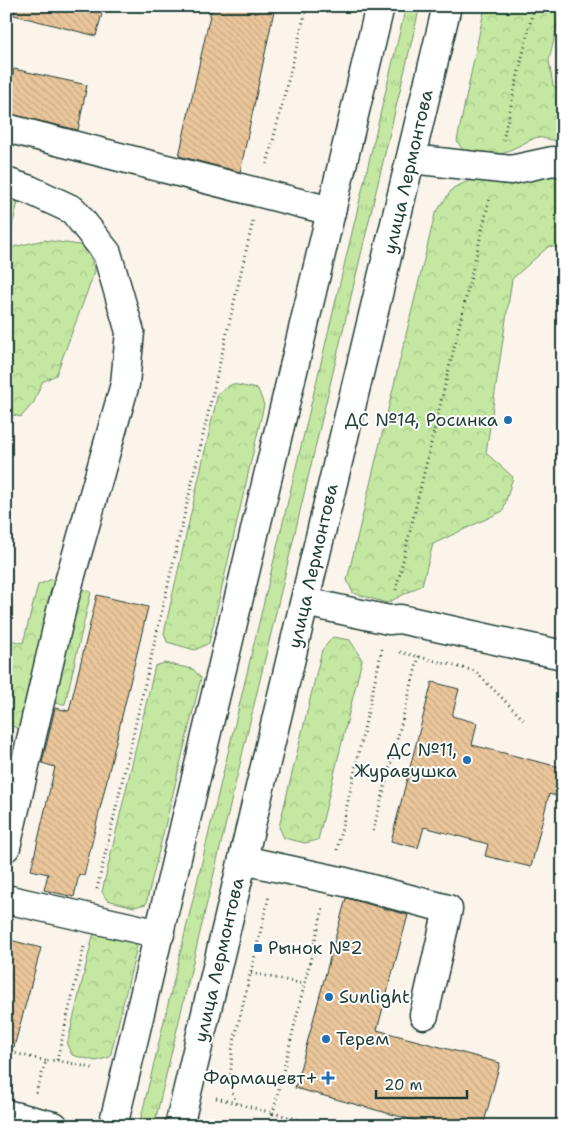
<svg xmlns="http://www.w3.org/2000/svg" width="569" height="1132" viewBox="0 0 569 1132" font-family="'Shantell Sans',sans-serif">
<defs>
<pattern id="grass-tufts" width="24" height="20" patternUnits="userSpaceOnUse" patternTransform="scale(1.25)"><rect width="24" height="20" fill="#c4e8a2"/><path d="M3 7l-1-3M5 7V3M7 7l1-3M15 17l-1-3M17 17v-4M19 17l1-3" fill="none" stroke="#a8c88c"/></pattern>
<pattern id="forest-crowns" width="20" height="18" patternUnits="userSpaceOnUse" patternTransform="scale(1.25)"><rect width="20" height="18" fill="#c4e8a2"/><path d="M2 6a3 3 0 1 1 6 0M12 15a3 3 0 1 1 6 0" fill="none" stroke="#a8c88c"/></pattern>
<pattern id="building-back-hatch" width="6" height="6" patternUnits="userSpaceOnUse" patternTransform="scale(1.25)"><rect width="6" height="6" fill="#ebc69b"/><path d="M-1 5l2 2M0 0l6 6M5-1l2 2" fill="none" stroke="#c9ab86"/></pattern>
</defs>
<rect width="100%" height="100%" fill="#fbf4eb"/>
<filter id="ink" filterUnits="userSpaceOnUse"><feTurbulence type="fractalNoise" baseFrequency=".02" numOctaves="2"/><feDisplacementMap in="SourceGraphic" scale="10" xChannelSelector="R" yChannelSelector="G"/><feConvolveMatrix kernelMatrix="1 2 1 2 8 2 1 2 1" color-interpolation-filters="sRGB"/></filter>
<g filter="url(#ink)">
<polygon fill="url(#grass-tufts)" stroke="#72926b" points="406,6 420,6 154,1126 139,1126"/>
<g fill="url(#forest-crowns)" stroke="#72926b">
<polygon points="485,6 562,6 549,60 553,86 563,91 563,142 537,137 485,162 467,157 457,141"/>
<polygon points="563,174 563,249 549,246 512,279 486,453 513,477 503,511 433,544 422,585 387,603 353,593 347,580 435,214 453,188 480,176"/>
<polygon points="44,240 87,246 95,271 56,375 42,382 34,402 21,417 6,413 6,273 13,247"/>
<polygon points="232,384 258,389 264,405 209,643 195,650 167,642 164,633 218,393"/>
<polygon points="52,579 91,592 65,704 48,703 40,738 12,726 6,714 6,639 23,643 38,585"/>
<polygon points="333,637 350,640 362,660 318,840 305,843 284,838 279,827 322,650"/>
<polygon points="164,663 193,669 201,678 146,904 134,907 107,900 102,892 155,666"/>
<polygon points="99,931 130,937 137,947 110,1057 96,1061 72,1055 67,1045 93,936"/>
</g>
<polygon fill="#c4e8a2" stroke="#72926b" points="6,199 18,202 6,250"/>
<g fill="url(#building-back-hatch)" stroke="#1f3d34">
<polygon points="15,6 104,6 96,36 14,15"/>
<polygon points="212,6 275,6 240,172 179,156"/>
<polygon points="14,69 87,85 78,130 6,113 6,104"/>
<polygon points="97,595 148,607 84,876 79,874 74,897 44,890 48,874 31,870 55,767 42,763 55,708 69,711"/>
<polygon points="432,682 459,689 452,716 477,723 472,745 563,768 563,798 549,794 531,867 485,856 488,844 424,827 418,848 391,841"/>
<polygon points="346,898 408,915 377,1030 500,1063 483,1126 435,1126 295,1088"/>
<polygon points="6,939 41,948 14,1047 6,1046"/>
</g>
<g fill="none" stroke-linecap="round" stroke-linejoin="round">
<defs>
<g id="minor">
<polyline points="6,128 331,211"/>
<polyline points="411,159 511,170 553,161 563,163"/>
<polyline points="6,182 30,190 73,210 107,253 130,332 125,384 62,607 6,847"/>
<polyline points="305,602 389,620 400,619 563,655"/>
<polyline points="243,860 345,882 448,909 424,1015"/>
<polyline points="6,899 160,934"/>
<polyline points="6,1114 54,1126"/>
</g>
<g id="major">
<polyline points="113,1126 380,6"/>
<polyline points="179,1126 447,6"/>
</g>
</defs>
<use href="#minor" stroke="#1f3d34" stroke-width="31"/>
<use href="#major" stroke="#1f3d34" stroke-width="31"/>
<g stroke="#1f3d34" stroke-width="3" stroke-dasharray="1 4" stroke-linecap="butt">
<polyline points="503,140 534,6"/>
<polyline points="267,164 307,6"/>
<polyline points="396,590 490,197"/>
<polyline points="400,652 475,671 524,720"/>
<polyline points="373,831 419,656"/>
<polyline points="337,850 382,649"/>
<polyline points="97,889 253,221"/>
<polyline points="251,973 304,984"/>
<polyline points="6,1051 46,1061"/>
<polyline points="57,1060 84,947"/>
<polyline points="36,1093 46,1061 57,1060 96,1069"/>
<polyline points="216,1098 273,1113 270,1126"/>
<polyline points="237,1103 230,1088 232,1050 269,896"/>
<polyline points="322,1126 273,1113 323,908"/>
</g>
<use href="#minor" stroke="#fff" stroke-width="28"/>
<use href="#major" stroke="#fff" stroke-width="28"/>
</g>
</g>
<g fill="#1f6fb2" stroke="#fff" stroke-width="2">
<circle cx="508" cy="420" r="5"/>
<circle cx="467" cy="760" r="5"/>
<rect x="253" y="943" width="10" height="10" rx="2.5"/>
<circle cx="329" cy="997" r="5"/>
<circle cx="326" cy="1039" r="5"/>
<path d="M325.5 1070.5h5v5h5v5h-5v5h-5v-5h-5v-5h5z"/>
</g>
<g text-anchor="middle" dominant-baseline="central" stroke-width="4" stroke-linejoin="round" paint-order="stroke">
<g font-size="18" fill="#1f3d34" stroke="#fff">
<text transform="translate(408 172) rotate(-77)">улица Лермонтова</text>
<text transform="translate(313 566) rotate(-77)">улица Лермонтова</text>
<text transform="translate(219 960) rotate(-77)">улица Лермонтова</text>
</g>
<g font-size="18" fill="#1f3d34" stroke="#fff" text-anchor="end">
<text x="498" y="420">ДС №14, Росинка</text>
<text x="457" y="750">ДС №11,<tspan x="457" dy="21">Журавушка</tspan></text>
<text x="268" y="948" text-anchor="start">Рынок №2</text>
<text x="339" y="997" text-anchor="start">Sunlight</text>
<text x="336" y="1039" text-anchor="start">Терем</text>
<text x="318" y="1078">Фармацевт+</text>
</g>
</g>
<rect width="569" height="1132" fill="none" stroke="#fff" stroke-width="25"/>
<rect x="12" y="12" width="544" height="1107" fill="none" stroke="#1f3d34" stroke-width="2" filter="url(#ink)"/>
<path d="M376 1090v8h91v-8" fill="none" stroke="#1f3d34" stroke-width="2.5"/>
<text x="384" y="1090" font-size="15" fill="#1f3d34" stroke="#ffffff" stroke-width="4" paint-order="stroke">20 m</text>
</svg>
